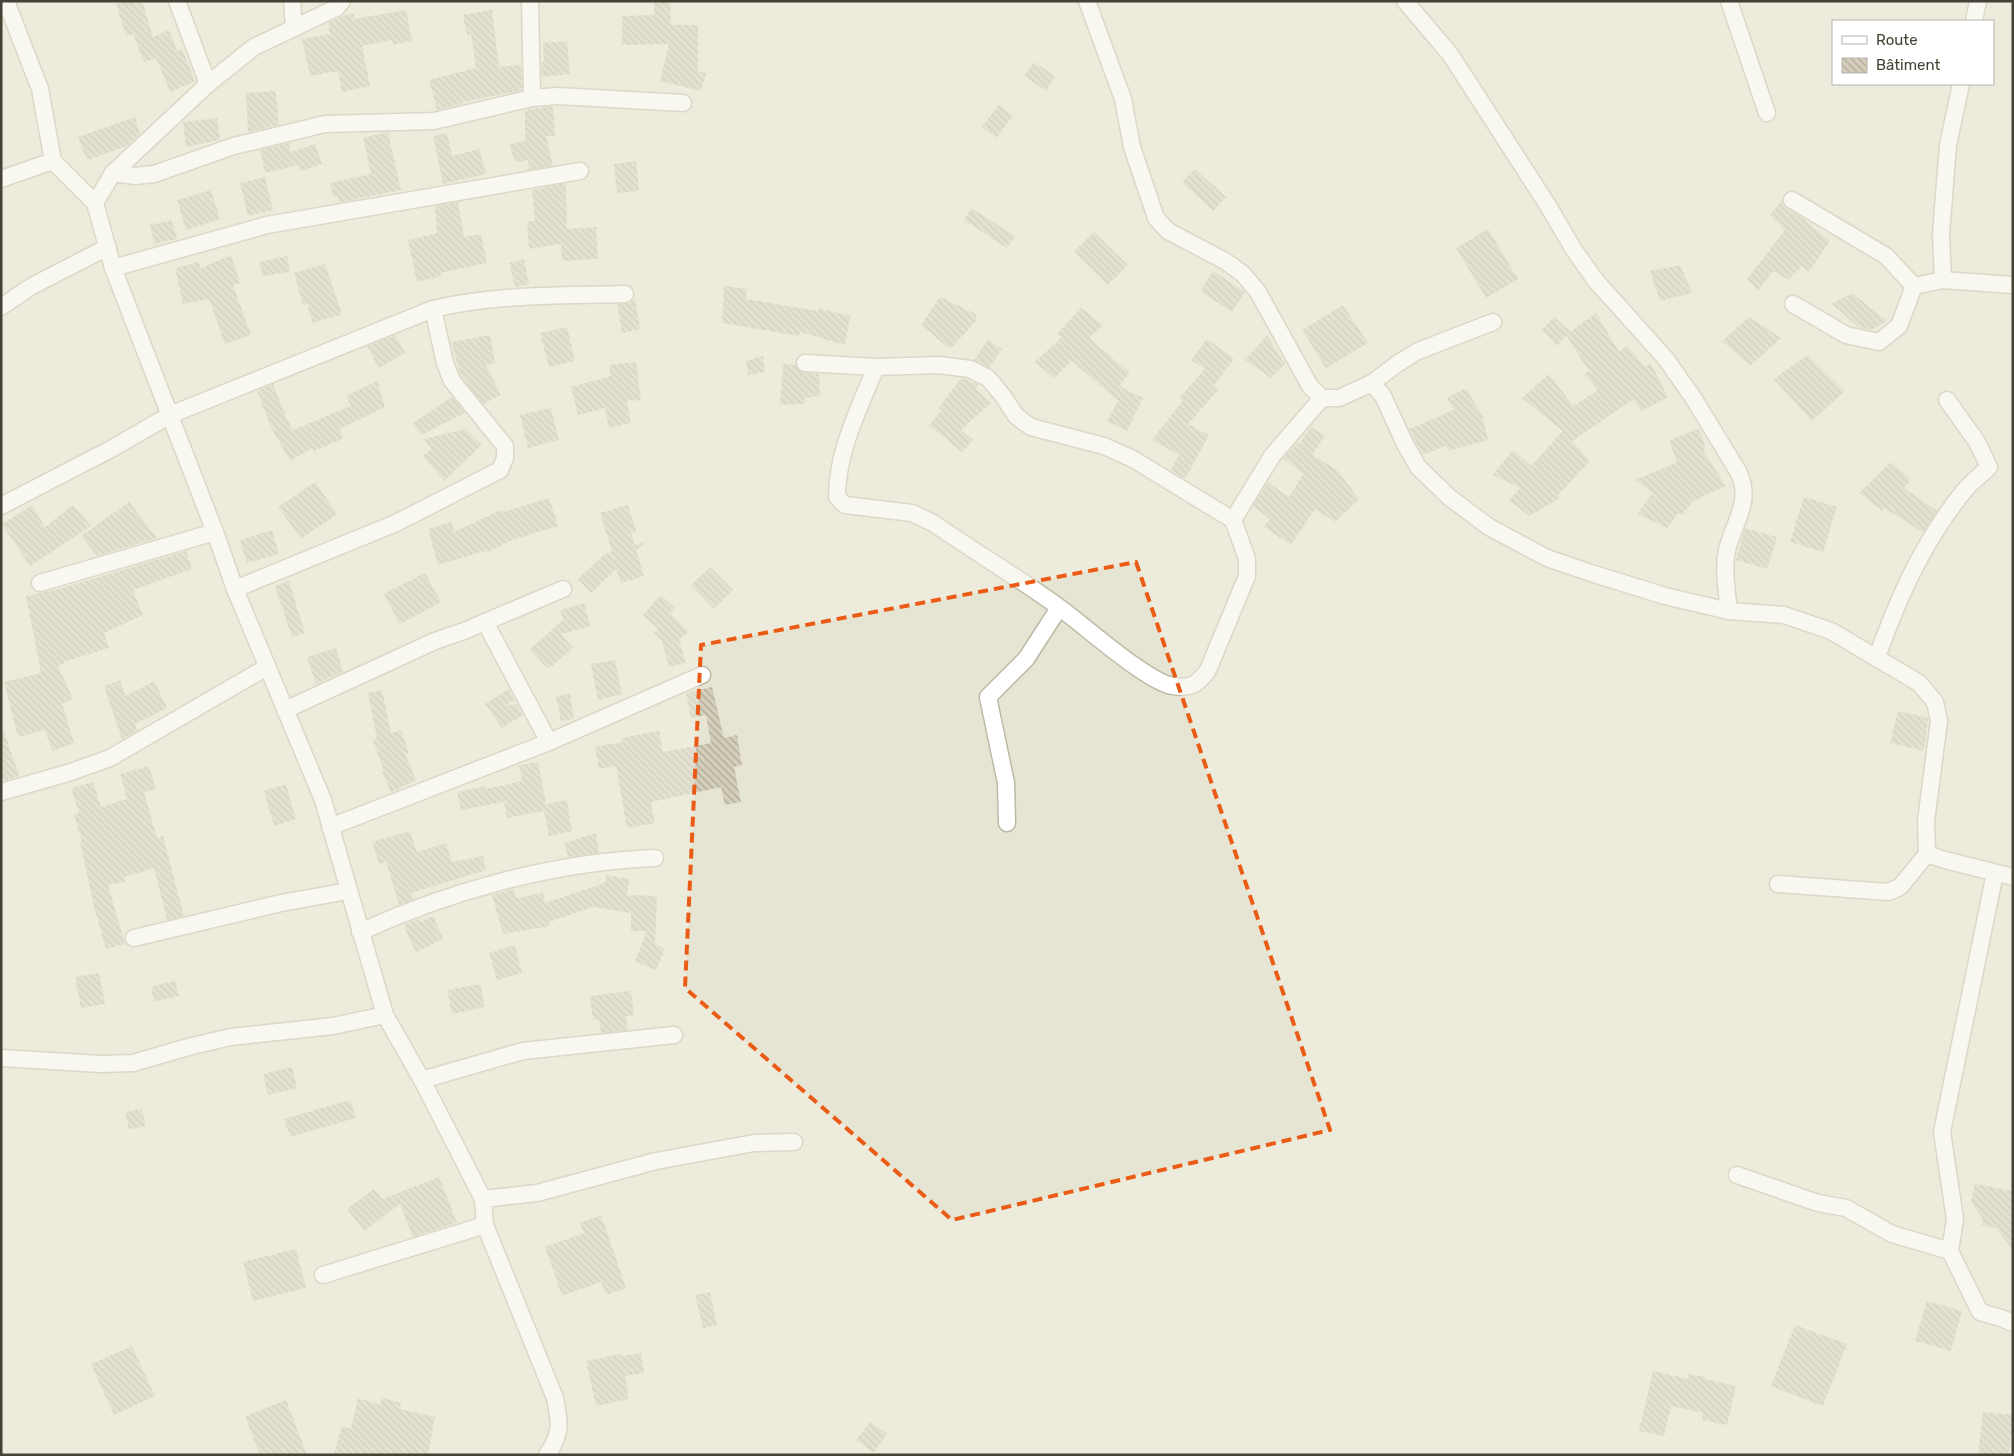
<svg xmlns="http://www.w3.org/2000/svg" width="2014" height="1456" viewBox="0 0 2014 1456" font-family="Rubik,sans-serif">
<defs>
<pattern id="building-back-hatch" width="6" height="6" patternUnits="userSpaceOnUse" patternTransform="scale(1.25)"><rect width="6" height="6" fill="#d4ceba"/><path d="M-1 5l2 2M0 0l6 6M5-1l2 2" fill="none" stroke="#aea998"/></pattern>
</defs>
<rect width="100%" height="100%" fill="#f2f1e4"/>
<path fill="#e6e4d2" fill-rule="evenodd" d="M1,1h2012v1454h-2012zM1833,21h160v63h-160z"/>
<g fill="url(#building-back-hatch)">
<polygon points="125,1 142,1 153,37 169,30 177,51 182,49 195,81 170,92 156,58 144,62 133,34 126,36 116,4"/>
<polygon points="654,1 670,1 671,25 698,25 698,72 706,73 701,91 660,81 669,44 622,45 622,16 654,15"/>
<polygon points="406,10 412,41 393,45 392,40 362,46 370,86 342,92 338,71 310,76 302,39 330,34 328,23 342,16 354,14 354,19"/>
<polygon points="492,10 499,67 521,65 522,90 463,102 463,104 437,110 429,80 476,68 471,34 467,35 463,15"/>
<polygon points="567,41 570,74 542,77 541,63 544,62 543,43"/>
<polygon points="1034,62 1055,76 1046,91 1024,76"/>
<polygon points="276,91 279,125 248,132 246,93"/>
<polygon points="999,105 1013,116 996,138 982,127"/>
<polygon points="553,106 555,136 546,136 553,166 529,170 528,160 515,162 509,144 525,141 525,110"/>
<polygon points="135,117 140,134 127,146 87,160 78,137"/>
<polygon points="217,118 220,140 186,147 183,122"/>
<polygon points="388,132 401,190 338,203 337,196 333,197 330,183 371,174 363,138"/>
<polygon points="447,133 452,156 479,149 486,174 443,184 433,136"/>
<polygon points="289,143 291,152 315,144 322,164 300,171 298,165 265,173 260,150"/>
<polygon points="636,161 639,191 617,193 614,164"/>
<polygon points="1195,169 1226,197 1213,211 1182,182"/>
<polygon points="265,177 273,210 248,216 240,183"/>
<polygon points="566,183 567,229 596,227 598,259 562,261 561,244 529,249 527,221 535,221 532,190"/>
<polygon points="211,190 220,219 186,230 177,200"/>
<polygon points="1782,200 1786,208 1805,220 1830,241 1809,272 1802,266 1789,280 1773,271 1758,291 1747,279 1785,230 1770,215"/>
<polygon points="458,202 464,237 481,234 487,263 440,273 441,276 417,282 408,240 437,233 435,206"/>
<polygon points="971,208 1015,236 1007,248 964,220"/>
<polygon points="172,220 177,239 154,244 150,225"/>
<polygon points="1488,229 1518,279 1486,298 1456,248"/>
<polygon points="1094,232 1128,265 1108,285 1074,252"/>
<polygon points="231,255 240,283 233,285 251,335 225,344 209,299 183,304 175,268 199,262 200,269"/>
<polygon points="287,256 290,272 263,276 259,262"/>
<polygon points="524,259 529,284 515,287 509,263"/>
<polygon points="325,264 342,314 313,323 307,304 303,305 294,273"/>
<polygon points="1680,265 1692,293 1660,301 1650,271"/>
<polygon points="1213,271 1245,292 1232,312 1200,291"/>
<polygon points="724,286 747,289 746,299 818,311 819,308 850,316 845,345 800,332 799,336 722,323"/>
<polygon points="1852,293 1887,321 1871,330 1858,327 1832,304"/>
<polygon points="940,297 976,314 976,321 950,349 921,325"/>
<polygon points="635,298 640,329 622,333 617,304 630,303"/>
<polygon points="1343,305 1368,343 1326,368 1302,330"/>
<polygon points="1081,308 1103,325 1089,338 1130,373 1119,386 1143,398 1127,431 1107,421 1118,401 1072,361 1054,378 1035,362 1062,337 1057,334"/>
<polygon points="1596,313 1619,352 1627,346 1645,367 1651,364 1668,397 1641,411 1634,399 1572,441 1590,461 1558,495 1560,498 1529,516 1509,500 1520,488 1493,475 1513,450 1531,466 1563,431 1522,398 1549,374 1573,406 1598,390 1584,374 1589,371 1566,335"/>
<polygon points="1554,317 1570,331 1557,346 1542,330"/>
<polygon points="1749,317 1781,338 1750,366 1722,341"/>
<polygon points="567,327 575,361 549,367 540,333"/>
<polygon points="395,335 405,353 379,368 367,346"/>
<polygon points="490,335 495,363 486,365 501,395 483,404 461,376 451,342"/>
<polygon points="1267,335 1285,364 1271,378 1245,360"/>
<polygon points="1207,339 1234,359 1214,385 1219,389 1188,424 1209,435 1185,479 1171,470 1179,455 1152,440 1183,400 1179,398 1205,369 1191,360"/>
<polygon points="988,340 1002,349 989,368 974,360"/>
<polygon points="1807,355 1845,391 1812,421 1774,379"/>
<polygon points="763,356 765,372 748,375 746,361"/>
<polygon points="636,362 641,400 627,401 631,423 609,428 605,408 578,415 571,387 611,376 609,365"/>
<polygon points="783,364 796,365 799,371 804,373 819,374 820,396 805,398 805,404 780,405"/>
<polygon points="961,378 978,384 975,388 991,403 961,430 973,440 962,452 929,425 942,410 939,408"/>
<polygon points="377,381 385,407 340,429 344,438 314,451 312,448 290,461 272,429 257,391 273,384 287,419 293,430 351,406 346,396"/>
<polygon points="1466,388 1482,415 1488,440 1448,451 1447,445 1423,455 1409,429 1454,410 1447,398"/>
<polygon points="452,397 465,413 421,435 413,423"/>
<polygon points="551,408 559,440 528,448 520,415"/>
<polygon points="1311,427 1325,436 1313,453 1314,456 1337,470 1359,499 1335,522 1315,509 1291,545 1264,527 1270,519 1253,506 1268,482 1289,497 1303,474 1283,458 1297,443 1299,444"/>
<polygon points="465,429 482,445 444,481 423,456 431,449 424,439"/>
<polygon points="1699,429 1706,449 1703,450 1726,486 1693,501 1681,516 1678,513 1667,528 1638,514 1652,493 1635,480 1677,462 1669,440"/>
<polygon points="1891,462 1911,480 1904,488 1937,511 1923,533 1885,508 1882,511 1859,493"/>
<polygon points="315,482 337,514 301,539 278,507"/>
<polygon points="1804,497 1837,507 1823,552 1790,542"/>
<polygon points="549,498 558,526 512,540 486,553 485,551 438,565 428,529 452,522 454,532 501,510 503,512"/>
<polygon points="129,502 157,538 97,556 81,536"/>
<polygon points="32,505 45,527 73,505 91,526 30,566 2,524"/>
<polygon points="628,505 636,531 631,533 635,545 646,542 636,551 644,576 621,583 616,569 591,593 578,579 604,555 612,552 600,513"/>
<polygon points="1745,528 1777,537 1767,569 1736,560"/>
<polygon points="272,530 279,554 247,563 240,540"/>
<polygon points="186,551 192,569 133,590 143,615 104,633 109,648 63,662 64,664 58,666 73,699 62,704 74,743 52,751 45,730 18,737 4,682 41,673 26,596 59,589"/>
<polygon points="710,567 733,590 714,609 691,585"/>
<polygon points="425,573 441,602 400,624 384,594"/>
<polygon points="289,581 305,633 292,637 275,586"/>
<polygon points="661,595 675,608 670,613 688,632 679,640 686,663 669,667 662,641 654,633 658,629 643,615"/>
<polygon points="584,603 590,626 561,634 573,648 551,667 546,667 530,649 563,620 560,610"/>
<polygon points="336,648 343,672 316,684 307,657"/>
<polygon points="615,660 622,694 598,700 591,664"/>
<polygon points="120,680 125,696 154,681 167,708 135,724 137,731 122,739 104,686"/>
<polygon points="712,687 724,738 737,735 742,765 734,767 741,802 725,805 721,787 651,802 655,823 627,828 616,766 599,769 595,747 622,742 621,738 659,731 663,752 711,743 706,715 691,718 686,693"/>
<polygon points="509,689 515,699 507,705 517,704 523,715 502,728 485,704"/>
<polygon points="382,690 391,733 401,730 409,753 405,754 416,780 391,792 382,772 384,771 373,740 377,738 368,693"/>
<polygon points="570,694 574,719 561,721 556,696"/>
<polygon points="1898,711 1928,718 1924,751 1890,743"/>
<polygon points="1,731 4,731 19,776 4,781 1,773"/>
<polygon points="538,762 546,804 567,800 572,831 549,836 544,811 507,818 504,802 461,810 457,792 485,786 486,789 522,781 519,765"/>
<polygon points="149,766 156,789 144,792 157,838 163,836 184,916 167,920 154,868 124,877 125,882 108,885 125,944 106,949 95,911 80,842 82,842 74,814 79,813 71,788 93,782 101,807 127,799 120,774"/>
<polygon points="286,784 296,819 274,826 264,791"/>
<polygon points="410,831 417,852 446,843 452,862 483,856 486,870 411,893 413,899 399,905 386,862 379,864 372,842"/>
<polygon points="596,833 599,853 568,857 564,843"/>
<polygon points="606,875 629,879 627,895 657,896 655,944 665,949 656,970 635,961 647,931 631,931 631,913 593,907 549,922 549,926 503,934 492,895 514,889 516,898 543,893 545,903 605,883"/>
<polygon points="433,916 443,939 416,952 405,929 405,924 419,919 420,922"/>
<polygon points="515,945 522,973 497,980 489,953"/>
<polygon points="99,973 105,1004 81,1008 75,977"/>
<polygon points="175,981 179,996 154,1002 151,987"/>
<polygon points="480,984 485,1007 452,1014 447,990"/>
<polygon points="631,991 634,1015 626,1016 628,1030 601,1033 599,1019 593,1020 590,996"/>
<polygon points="292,1067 297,1088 268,1095 263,1074"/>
<polygon points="350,1100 356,1118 290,1137 284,1119"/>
<polygon points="142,1109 146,1126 129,1129 125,1112"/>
<polygon points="439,1177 457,1223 450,1225 413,1237 400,1204 364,1231 347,1209 374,1189 382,1199"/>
<polygon points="1975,1184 2013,1191 2013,1250 1996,1228 1982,1225 1983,1219 1971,1202"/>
<polygon points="601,1215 626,1288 606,1295 601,1282 562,1296 545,1247 584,1233 580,1223"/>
<polygon points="296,1249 306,1288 253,1301 243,1262"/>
<polygon points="710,1292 717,1325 703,1328 695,1295"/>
<polygon points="1927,1301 1962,1311 1951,1351 1915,1341"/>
<polygon points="1795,1325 1847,1344 1823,1406 1771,1386"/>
<polygon points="132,1346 155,1396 114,1415 91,1364"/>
<polygon points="641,1353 644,1373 625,1376 629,1399 596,1406 586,1361 620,1354 621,1356"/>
<polygon points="1653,1371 1688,1379 1689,1374 1705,1377 1705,1379 1736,1386 1727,1425 1702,1420 1703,1413 1671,1406 1664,1436 1639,1431"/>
<polygon points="358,1398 380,1405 382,1398 401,1403 400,1409 435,1417 428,1455 334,1455 342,1426 351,1429"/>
<polygon points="286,1400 307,1455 260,1455 245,1416"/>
<polygon points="1983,1412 2013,1415 2009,1455 1978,1455"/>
<polygon points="870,1422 887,1434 873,1453 856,1440"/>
</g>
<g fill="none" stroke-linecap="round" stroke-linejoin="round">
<defs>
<g id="minor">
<polyline points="6,1 40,89 53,161 95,203"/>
<polyline points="177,1 208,84"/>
<polyline points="292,1 294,28"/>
<path d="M342,1l-6,7 -82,39 -46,37 -95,89 -18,30 18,65 102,264 20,57 88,211 62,215 37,65 61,119 2,26 70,173c5,25 7,35 -8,57"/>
<polyline points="530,1 532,98"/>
<polyline points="1087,1 1123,99 1132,147 1156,218 1168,231 1225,261 1243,274 1258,292 1310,386 1322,398 1339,398 1372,383 1397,364 1418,351 1493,322"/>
<path d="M1405,1l45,53 97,150 27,46 22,31 70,78 28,40 45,74c13,30 -5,48 -12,77 -4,19 0,42 2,61"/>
<polyline points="1729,1 1767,113"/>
<polyline points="1974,21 1978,1"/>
<polyline points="1961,84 1948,145 1941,234 1943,280 2013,285"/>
<polyline points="113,173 135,176 154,174 234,146 325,124 434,121 532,98 558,96 683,103"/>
<polyline points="1,179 53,161"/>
<polyline points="1792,200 1886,256 1914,286 1943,280"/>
<polyline points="113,268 267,225 580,171"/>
<polyline points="1793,304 1846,335 1879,342 1899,326 1914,286"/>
<polyline points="1,307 32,286 108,247"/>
<path d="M805,363l71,4 63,-2 31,4 18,9 15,18 13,20 15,11 73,19 29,13 100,61 14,39v17l-39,94c-10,14 -17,19 -35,16 -26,-4 -88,-60 -113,-78 -41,-30 -85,-56 -127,-85l-21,-10 -67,-8 -8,-8c0,-46 22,-88 39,-130"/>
<polyline points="1372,383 1383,396 1404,442 1418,467 1449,497 1489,527 1547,558 1594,574 1665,596 1729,611 1784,615 1831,631 1919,683 1935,702 1939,721 1926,821 1927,854 1945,860 2013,877"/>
<path d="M1,506l110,-57 59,-34 263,-106c63,-15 127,-13 192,-15"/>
<polyline points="1233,520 1272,456 1322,398"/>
<polyline points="40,583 215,532"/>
<polyline points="235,589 396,523 500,470 505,458 505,446 452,381 445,363 433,309"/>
<polyline points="485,622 549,742"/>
<path d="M1877,657c22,-61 46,-115 87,-166 7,-9 17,-16 25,-24l-12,-25 -30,-42"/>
<polyline points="285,710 435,641 464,631 563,589"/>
<polyline points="1,792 68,773 110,758 267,667"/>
<polyline points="1007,823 1006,783 988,697 1026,659 1059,608"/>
<polyline points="330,827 549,742 702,675"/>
<polyline points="1778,884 1888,892 1900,887 1927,854"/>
<path d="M360,932c92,-42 194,-70 295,-74"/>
<polyline points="134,938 281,903 348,891"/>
<polyline points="1,1058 101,1064 133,1063 192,1046 231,1037 333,1026 385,1015"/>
<polyline points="422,1080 523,1051 674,1035"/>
<polyline points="1737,1175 1818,1203 1846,1208 1892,1234 1950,1251 1980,1312 2001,1318 2013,1323"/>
<polyline points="483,1199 537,1193 656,1161 754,1143 794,1142"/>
<polyline points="1950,1251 1955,1219 1942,1132 1995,873"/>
<polyline points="323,1275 485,1225"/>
</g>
</defs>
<use href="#minor" stroke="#bebaa7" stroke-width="19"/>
<use href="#minor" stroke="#fff" stroke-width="16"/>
</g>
<path d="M0 0H2014V1456H0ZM1136,562l194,568 -378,90 -267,-232 16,-343z" fill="#f2f1e4" fill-opacity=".55" fill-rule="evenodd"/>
<path fill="none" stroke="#ea5c15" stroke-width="4" stroke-dasharray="10 6" stroke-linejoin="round" d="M1136,562l194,568 -378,90 -267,-232 16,-343z"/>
<rect width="2014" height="1456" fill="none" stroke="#454134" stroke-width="5"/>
<rect x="1832" y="20" width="162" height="65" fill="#ffffff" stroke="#b5b3ae"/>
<rect x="1842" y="36" width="25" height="8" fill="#ffffff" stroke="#b5b3ae"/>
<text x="1876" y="45" font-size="15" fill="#454134">Route</text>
<rect x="1842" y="58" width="25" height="15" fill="url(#building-back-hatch)" stroke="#b5b3ae"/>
<text x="1876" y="70" font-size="15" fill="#454134">Bâtiment</text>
</svg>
